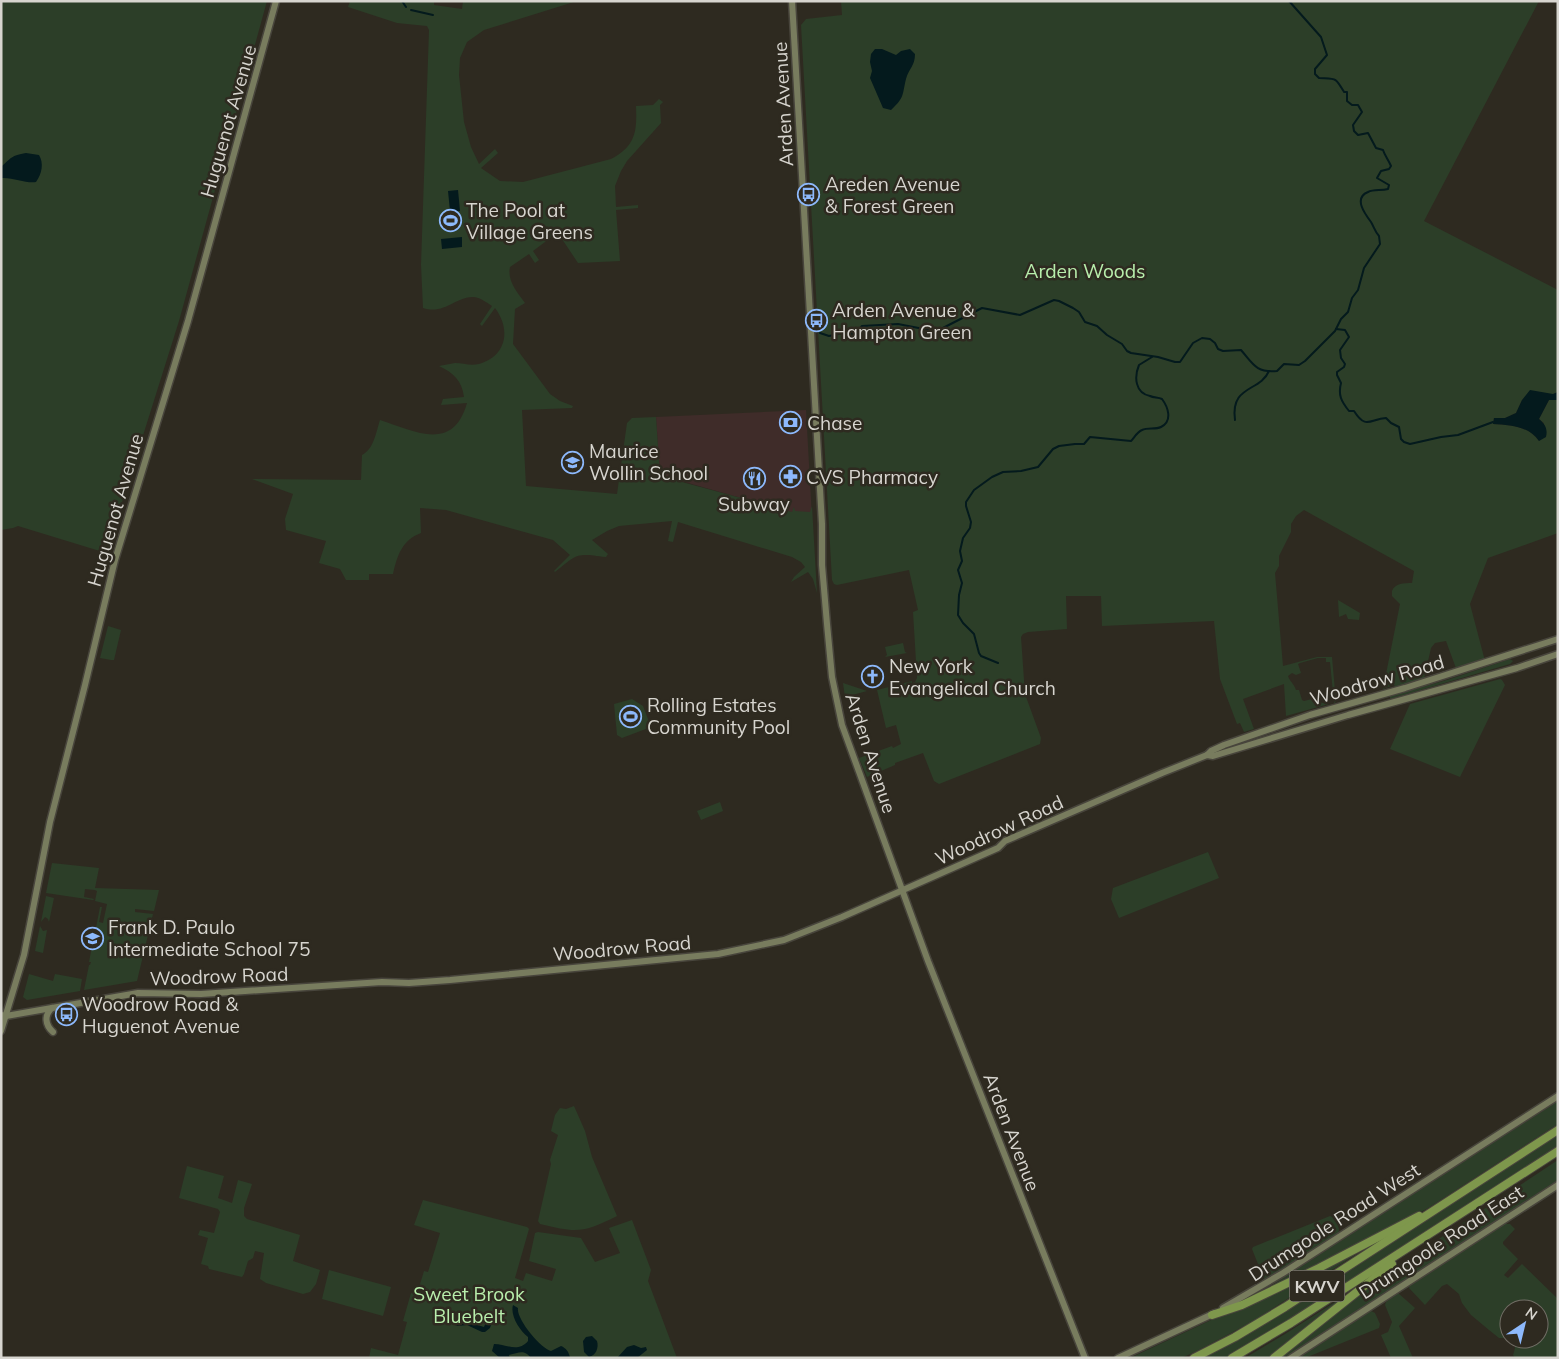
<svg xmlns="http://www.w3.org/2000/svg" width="1559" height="1359" viewBox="0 0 1559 1359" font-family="Mulish,sans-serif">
<rect width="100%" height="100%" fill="#2e2a20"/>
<polygon fill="#3f2c29" points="806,410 812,518 660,475 656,417"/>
<g fill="#2c3e28">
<polygon points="1,1 267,1 179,321 107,550 103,552 18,526 13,528 1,530"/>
<path d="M350,1h84v4l28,4 1,-8h114l-93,29 -17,12 -7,16 -1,17 5,47 7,25 8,17 16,-15 3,4 -17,15 19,13 23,1 88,-23c25,-13 26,-28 25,-53l17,-1 6,-6 4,3 -3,3 1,18 -34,38 -6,10 -6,15 1,21 22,-2v3l-22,2 4,51 -42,2 -16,-24 -9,-3 -20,15 6,9 -4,3 -6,-9 -19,13c-3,14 7,25 15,36l-10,6 -2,35 37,50 10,7 13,5 -1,2 -50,2 4,76 91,8 10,-71 5,-5 24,-1 4,59 132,36 2,-5 1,4 15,1 2,-6 5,87 -4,-14 -5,-7 -17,10 3,-5 11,-10 -4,-5 -9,-5 -114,-35 -5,20 -5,-1 4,-20 -53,5 -12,5 -15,9 16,14 -2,3c-30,-4 -28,-4 -51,15l-1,-1 16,-16 -17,-15 -107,-30 -26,-2 1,25c-19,7 -24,23 -28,41h-24v6h-23l-6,-11 -21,-6 7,-22 -40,-11 -1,-11 8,-25 -41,-15 109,1 1,-25c12,-6 14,-23 18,-35 34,11 73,33 87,-17l-26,2 2,-6 21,-2c-2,-16 -10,-24 -25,-31 5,-1 11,-2 16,-3 8,0 15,3 24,1 28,-8 32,-35 16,-56l-13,18 -2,-2 12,-18c-6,-4 -11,-8 -18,-9 -18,-1 -29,18 -51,11l-2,-43 8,-235 -2,-4 -30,-3 -49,-16z"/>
<path d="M841,1h698l-115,220 134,69v102l-5,2 -31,6 -6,13 -11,5h-11l-1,6c17,1 36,2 46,17l5,-18 -5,-4 10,-19h9v133l-70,25 -18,46 15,57 -28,10 -11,-30 -11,2 -4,5 -7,31 -28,8 -2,-2 -11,4 17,-85 -8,-8v-5c3,-8 12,-8 20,-8l2,-12 -110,-61 -8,6 -5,8v8l-12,24v10l-4,7 8,93 34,-9h15l4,45 -2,1 -4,-41h-4v-4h-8l-18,5 -2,1 3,9 -5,2 -4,-2 -4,3c2,6 5,6 8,14h3l3,10 2,1 8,-2 -1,-3 2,-1 5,7 11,2 -43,12 -2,-32 -41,15 11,30 -10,3 -4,-9 -3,1 -17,-45 -6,-58 -112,5 -1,-30h-35l1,33 -39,3 -5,2 -2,3 4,57 16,44 -1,6 -101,40 -5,-3 -11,-28 -28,10v2l-28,12 -8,-19 33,-12 1,2 8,-4 -5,-19 -10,3 -9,-38 35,-9v2l3,-1 2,-4 -4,-66 5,-2 -9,-40 -72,15 -3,-1 -2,-4 -31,-555 5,-6 36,-4z"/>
<polygon points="1338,600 1360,613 1359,620 1348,619 1346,614 1339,617"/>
<polygon points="108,626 121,630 114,660 111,660 100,658"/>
<polygon points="903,643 905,652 907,653 885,657 887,655 885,647"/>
<polygon points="1510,659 1513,661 1510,664 1390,699 1390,696 1450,679"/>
<polygon points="1500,679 1502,680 1505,685 1460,777 1390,749 1410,704"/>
<polygon points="843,683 867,691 845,697"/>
<polygon points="632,699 643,706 651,727 622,738 617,735 614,704"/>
<polygon points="720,802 723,811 701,820 697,811"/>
<polygon points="1208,852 1219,878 1119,918 1111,899 1113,888"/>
<polygon points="52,863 99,868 95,888 159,890 154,911 135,909 135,912 153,914 137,981 84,990 89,965 90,965 91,962 89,962 94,936 96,936 97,933 95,933 100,907 102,907 99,922 103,923 107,904 95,901 97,891 95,890 85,889 84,897 94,899 93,900 46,893"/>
<polygon points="46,896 54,898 49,922 48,919 45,917 41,922"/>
<polygon points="40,926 43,931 47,930 43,953 35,951"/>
<polygon points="29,974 53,981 55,974 82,979 80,991 27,1000 23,997"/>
<polygon points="1558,1101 1558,1124 1430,1207 1366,1242 1260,1293"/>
<path d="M574,1106l11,25 7,26 25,59c-34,17 -40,17 -77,8l-2,-3 13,-57 -1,-4 8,-25 -7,-4 4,-16 5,-7 6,1z"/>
<polygon points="1558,1135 1558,1147 1310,1307 1234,1354 1226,1358 1203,1358 1274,1319"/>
<polygon points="1558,1160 1558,1180 1287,1356 1279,1358 1378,1279"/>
<polygon points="187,1166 224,1176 218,1198 232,1203 238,1180 252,1184 244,1208 244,1216 247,1219 300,1235 293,1261 320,1270 316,1284 310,1292 303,1294 266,1283 260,1279 264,1253 255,1251 253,1258 248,1261 244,1274 242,1277 209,1269 208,1266 201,1264 208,1238 198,1235 200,1230 214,1233 220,1212 218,1209 179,1198"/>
<polygon points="423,1200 527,1227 529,1229 515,1278 523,1281 526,1273 552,1281 556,1269 529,1261 535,1233 538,1232 581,1238 595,1262 620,1253 609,1228 632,1220 651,1270 648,1281 677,1358 369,1358 371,1348 398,1355 407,1322 403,1321 411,1293 417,1294 424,1271 428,1272 440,1233 414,1225"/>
<path d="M1330,1216c6,2 11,12 8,18l-64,40 -10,5 -12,-30 1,-2z"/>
<path d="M1505,1224h5l5,5 -12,13v2l15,15 -14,16 4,3 14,-14 36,35v59h-43l-2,-3c2,-6 4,-12 -2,-16h28v-30h-30v29h-10l-10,-8 -18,-15 -9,-12 -3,-9 -12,-10 -5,2 -17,19 -16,-17 1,-2z"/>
<polygon points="1354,1253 1355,1255 1252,1322 1195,1352 1181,1358 1130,1358"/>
<polygon points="329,1270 391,1287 383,1316 322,1299"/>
<polygon points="1357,1288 1273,1358 1245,1358 1285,1334"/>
<polygon points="1398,1293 1415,1308 1399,1326 1413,1358 1391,1358 1381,1335 1388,1332 1392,1322 1385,1305 1386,1302"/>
<polygon points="1371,1311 1375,1313 1380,1324 1379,1328 1305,1358 1299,1358"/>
</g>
<g fill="#041a1d">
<path d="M875,49h7l14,6 5,-4 9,-2 5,5c0,12 -6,14 -9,25 -4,16 -1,18 -15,31l-8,-2 -13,-30 2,-7 -2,-9 1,-8z"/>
<path d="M26,153l13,2c5,8 3,19 -3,27 -9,2 -23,-5 -35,-4v-11c11,-10 10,-11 25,-14z"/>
<polygon points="458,190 460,211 450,211 448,191"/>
<polygon points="462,237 462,247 442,249 441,239"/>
<path d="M1530,390l23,4 5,-2v8h-9l-10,19c6,5 9,10 7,18l-7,4c-10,-15 -29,-16 -46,-17l1,-6h11l11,-5 6,-13z"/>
<path d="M513,1305l5,3c-2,11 23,41 33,43l10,-5c5,2 8,6 9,12h-39c-7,-9 -12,-5 -22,-3l1,3h-10l-8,-7 2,-7c12,0 24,9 34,-3v-4c-9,-7 -18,-22 -15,-32z"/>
<polygon points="450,1320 460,1322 468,1322 484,1327 486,1322 491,1325 490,1328 485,1332 482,1332 467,1325 458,1326 449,1323"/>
<path d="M592,1336l5,5c2,7 -1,14 -8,16l-5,-5 -1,-11 3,-4z"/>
<polygon points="634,1345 641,1348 646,1347 647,1350 637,1358 617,1358 627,1347"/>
</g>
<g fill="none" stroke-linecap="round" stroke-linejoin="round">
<g stroke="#041a1d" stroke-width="2">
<polyline points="402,1 406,7"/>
<polyline points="411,10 433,15"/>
<path d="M1336,329l9,1 4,7 -9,13 1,8 4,6 -1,3 -7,5v3l4,8c-3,12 0,18 8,28h5c12,19 16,8 32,7l5,5 8,4 2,12 3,3 6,2 31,-7 17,-2 35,-13"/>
<path d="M820,333l9,3 14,-3 12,1 7,-8 36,-2 36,7 5,-1 43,-22 38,7 34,-15 5,1 14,7 6,4 6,10 12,4 10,9 15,9 5,7 4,2 27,4 17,5h5l13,-19 9,-5 8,1 5,4 3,6 5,2 18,-1c12,14 15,23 36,21l7,-7 15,1 6,-4 30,-30 6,-12 7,-7 4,-14 6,-8 6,-22 16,-24 -1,-8c-4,-4 -5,-9 -8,-14 -6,-8 -18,-24 -3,-30 6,-3 13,-1 20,-3l1,-4 -12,-7 4,-7 8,-2 2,-3c-3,-7 -6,-10 -8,-16l-7,-2 -8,-15 -10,2 -4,-4 -1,-6 9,-13 -4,-7h-6l-5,-4v-9h-3c-9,-15 -7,-13 -25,-14l-4,-4v-5l12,-14 -6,-18 -32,-36"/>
<path d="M1235,420c-5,-35 25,-28 34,-49"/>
<path d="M998,663l-17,-7 -2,-3 -5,-19 -11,-11 -5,-8 1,-20 3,-12 -4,-13 4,-9 -2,-10 3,-13 7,-10 1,-6 -5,-16v-4l8,-12 18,-13 11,-5 18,-1 17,-4 15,-18 6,-3 16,-2h9l6,-7 41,4c3,-3 6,-9 11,-11 6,-3 13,0 19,-3 12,-6 7,-20 1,-28 -4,-2 -8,-1 -12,-3 -15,-3 -16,-19 -11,-31l13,-8"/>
</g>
<defs>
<g id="secondary">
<polyline points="792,1 822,524 822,565 827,624 832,677 842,725 928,961 1085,1358"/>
<polyline points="1207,755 1211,751 1224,745 1310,715 1405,688 1558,639"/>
<path d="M52,1008c-8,7 -7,17 1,24"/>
<polyline points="1,1015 6,1016 138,993 201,994 382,982 409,983 450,980 718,954 784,940 842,917 998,848 1005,841 1162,773 1207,755 1213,756 1348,715 1517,668 1558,654"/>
<polyline points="1,1031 24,955 50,822 85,685 115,560 188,321 276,1"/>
<polyline points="1223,1308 1283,1273 1558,1096"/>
<polyline points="1118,1358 1215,1313"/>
<polyline points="1291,1358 1558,1185"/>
</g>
<g id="highway">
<polyline points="1212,1315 1242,1305 1319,1268 1419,1216"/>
<polyline points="1194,1358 1235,1337 1285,1307 1558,1130"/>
<polyline points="1232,1358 1291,1323 1558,1151"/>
<polyline points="1274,1358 1392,1264"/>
</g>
</defs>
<use href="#secondary" stroke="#48453c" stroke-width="9"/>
<use href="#highway" stroke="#48453c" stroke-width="10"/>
<use href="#secondary" stroke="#787c5e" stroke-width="6"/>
<use href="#highway" stroke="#7e974c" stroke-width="8"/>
</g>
<defs>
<symbol id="bus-ring" viewBox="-11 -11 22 22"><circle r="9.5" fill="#2e2a20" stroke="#8db9fc" stroke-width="1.5"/><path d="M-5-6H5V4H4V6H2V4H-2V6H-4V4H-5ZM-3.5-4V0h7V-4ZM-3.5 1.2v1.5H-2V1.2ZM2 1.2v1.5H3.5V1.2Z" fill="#8db9fc"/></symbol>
<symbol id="stadium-ring" viewBox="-11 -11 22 22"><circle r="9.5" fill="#2e2a20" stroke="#8db9fc" stroke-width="1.5"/><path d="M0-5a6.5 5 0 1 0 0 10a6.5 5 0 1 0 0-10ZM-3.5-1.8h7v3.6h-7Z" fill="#8db9fc"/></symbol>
<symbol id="bank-ring" viewBox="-11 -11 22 22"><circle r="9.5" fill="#2e2a20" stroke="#8db9fc" stroke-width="1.5"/><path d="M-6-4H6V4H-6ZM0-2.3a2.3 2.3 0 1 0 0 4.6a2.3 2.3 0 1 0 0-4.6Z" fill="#8db9fc"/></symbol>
<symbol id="school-ring" viewBox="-11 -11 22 22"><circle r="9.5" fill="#2e2a20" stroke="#8db9fc" stroke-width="1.5"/><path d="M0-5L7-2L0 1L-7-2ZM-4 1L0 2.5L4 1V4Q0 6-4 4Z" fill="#8db9fc"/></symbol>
<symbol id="pharmacy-ring" viewBox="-11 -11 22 22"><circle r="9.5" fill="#2e2a20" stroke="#8db9fc" stroke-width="1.5"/><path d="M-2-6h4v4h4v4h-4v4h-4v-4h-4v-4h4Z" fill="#8db9fc"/></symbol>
<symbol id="restaurant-ring" viewBox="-11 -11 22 22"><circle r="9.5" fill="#2e2a20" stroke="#8db9fc" stroke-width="1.5"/><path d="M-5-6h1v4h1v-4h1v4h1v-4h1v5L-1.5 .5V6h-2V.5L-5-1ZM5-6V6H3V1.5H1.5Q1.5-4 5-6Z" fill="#8db9fc"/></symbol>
<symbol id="church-ring" viewBox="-11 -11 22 22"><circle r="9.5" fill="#2e2a20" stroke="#8db9fc" stroke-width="1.5"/><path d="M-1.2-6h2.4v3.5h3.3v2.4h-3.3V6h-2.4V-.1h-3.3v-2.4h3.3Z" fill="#8db9fc"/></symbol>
</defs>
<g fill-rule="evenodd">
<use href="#bus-ring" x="796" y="182" width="25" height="25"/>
<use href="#stadium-ring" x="438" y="208" width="25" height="25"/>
<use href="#bus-ring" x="804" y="308" width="25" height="25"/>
<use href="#bank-ring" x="778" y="410" width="25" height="25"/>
<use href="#school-ring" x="560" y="450" width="25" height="25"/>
<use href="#pharmacy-ring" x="778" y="464" width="25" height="25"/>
<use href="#restaurant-ring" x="742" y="466" width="25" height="25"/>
<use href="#church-ring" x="860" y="664" width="25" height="25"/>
<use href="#stadium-ring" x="618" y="704" width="25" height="25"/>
<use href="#school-ring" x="80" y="926" width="25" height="25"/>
<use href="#bus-ring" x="54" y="1002" width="25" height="25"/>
</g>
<g text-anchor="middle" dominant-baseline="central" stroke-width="5" stroke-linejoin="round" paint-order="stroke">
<rect fill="#2e2a20" stroke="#a4a29a" stroke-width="1" x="1289.5" y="1270.5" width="55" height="31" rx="4"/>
<g font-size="18" font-weight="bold" fill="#d7d5cf">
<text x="1317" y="1286">KWV</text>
</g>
<g font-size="19" fill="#d7d5cf" stroke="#2e2a20">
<text transform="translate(783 104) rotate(-93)">Arden Avenue</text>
<text transform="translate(228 121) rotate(-74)">Huguenot Avenue</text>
<text transform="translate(115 510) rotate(-74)">Huguenot Avenue</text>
<text transform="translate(1377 680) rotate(-16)">Woodrow Road</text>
<text transform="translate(871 753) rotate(72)">Arden Avenue</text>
<text transform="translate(999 830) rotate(-25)">Woodrow Road</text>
<text transform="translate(622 948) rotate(-5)">Woodrow Road</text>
<text transform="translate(219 976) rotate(-2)">Woodrow Road</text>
<text transform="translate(1012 1132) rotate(69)">Arden Avenue</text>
<text transform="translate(1334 1222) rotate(-33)">Drumgoole Road West</text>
<text transform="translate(1441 1242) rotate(-33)">Drumgoole Road East</text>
</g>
<g font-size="19" fill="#d7d5cf" stroke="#2e2a20" text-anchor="start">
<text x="825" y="184">Areden Avenue<tspan x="825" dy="22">&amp; Forest Green</tspan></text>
<text x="466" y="210">The Pool at<tspan x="466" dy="22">Village Greens</tspan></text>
<text x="832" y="310">Arden Avenue &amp;<tspan x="832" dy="22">Hampton Green</tspan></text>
<text x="807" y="423">Chase</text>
<text x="589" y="451">Maurice<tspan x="589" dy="22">Wollin School</tspan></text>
<text x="806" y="477">CVS Pharmacy</text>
<text x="754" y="504" text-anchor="middle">Subway</text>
<text x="889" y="666">New York<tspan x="889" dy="22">Evangelical Church</tspan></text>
<text x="647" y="705">Rolling Estates<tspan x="647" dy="22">Community Pool</tspan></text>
<text x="108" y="927">Frank D. Paulo<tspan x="108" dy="22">Intermediate School 75</tspan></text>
<text x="82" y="1004">Woodrow Road &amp;<tspan x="82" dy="22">Huguenot Avenue</tspan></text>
</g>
<g font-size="19" fill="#b8eeac" stroke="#2e2a20">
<text x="1085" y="271">Arden Woods</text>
<text x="469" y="1294">Sweet Brook<tspan x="469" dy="22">Bluebelt</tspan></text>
</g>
</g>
<rect width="1559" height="1359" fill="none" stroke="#d7d5cf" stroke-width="5"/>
<g transform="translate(1524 1324) rotate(35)"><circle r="24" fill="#2e2a20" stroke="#726e66"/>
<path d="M0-4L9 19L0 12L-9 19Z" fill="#8db9fc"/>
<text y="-8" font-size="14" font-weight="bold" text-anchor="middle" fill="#d7d5cf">N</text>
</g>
</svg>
